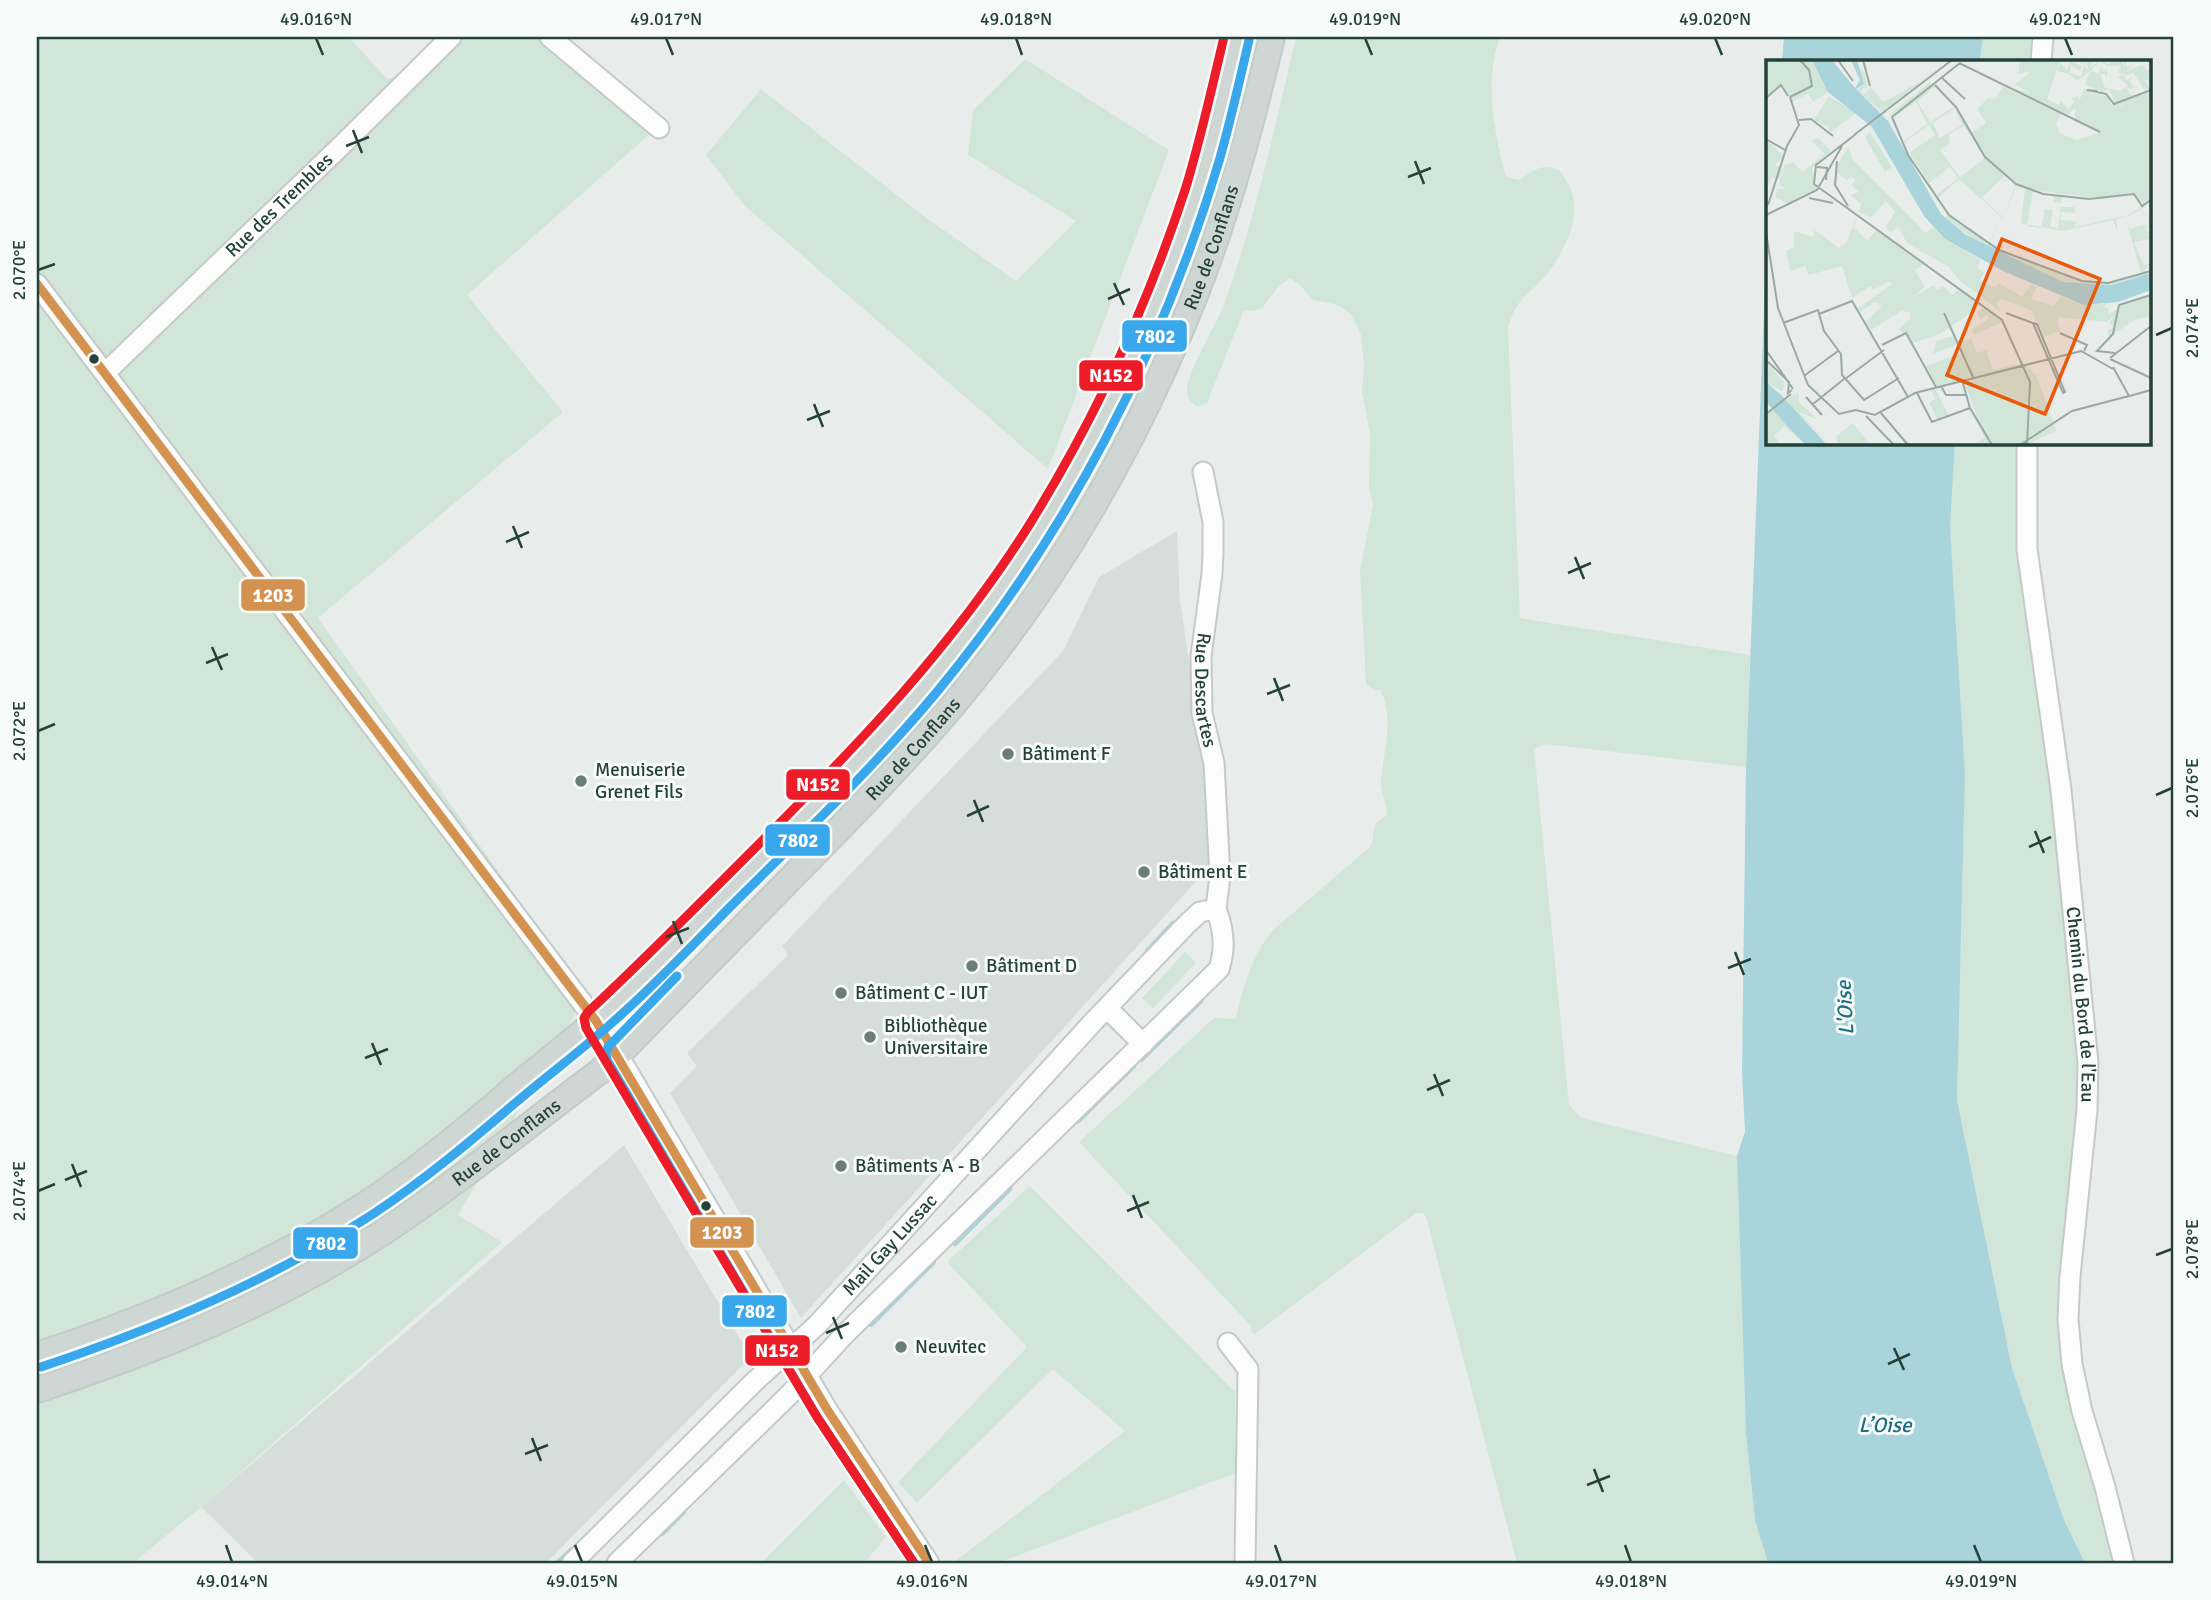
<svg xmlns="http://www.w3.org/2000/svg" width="2211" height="1600" viewBox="0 0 2211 1600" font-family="Signika,sans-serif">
<rect width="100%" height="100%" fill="#e8edeb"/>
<g fill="#d6dedb">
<polygon points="1177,531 1180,601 1206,771 1210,866 801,1318 670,1093 697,1066 687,1053 788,955 782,946 1063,651 1099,577"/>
<polygon points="624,1145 751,1357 546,1563 258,1563 201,1507"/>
</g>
<g fill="#d1e6d8">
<polygon points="37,37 349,37 387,79 408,74 450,37 544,37 650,134 467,295 563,412 318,618 513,892 585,997 458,1215 502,1242 201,1507 133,1563 37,1563"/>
<path d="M1296,37h204c-16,45 -6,94 6,140l14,3c10,-8 20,-16 34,-12 8,2 11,10 14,16 17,29 -3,66 -21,90 -9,12 -22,20 -30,32 -4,6 -6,14 -9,20l12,292 230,37 -4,112 -201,-23 -11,5 35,356 12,13 156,38 9,277 9,87 13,43h-251l-91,-346 -3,-4h-7l-161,121 -4,-3v-5l-172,-184 135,-124 22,1c5,-28 18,-67 36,-88l98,-84c7,-14 -2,-23 17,-32 0,-11 -6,-22 -6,-33 2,-29 14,-66 -1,-92h-5l-9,-6 -6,-113 13,-66 -4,-18 1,-53 -8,-42 2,-27 -3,-30 -10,-21 -16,-10 -22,-4 -13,-15 -10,-7 -11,8 -17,22 -9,3 -9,-1 -37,93 -9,4c-7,-5 -11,-8 -11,-17 0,-18 30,-67 38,-88 31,-86 50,-176 71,-265z"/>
<polygon points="1983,37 2032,37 2035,61 1980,61"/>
<polygon points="1025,59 1169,150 1048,469 744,205 706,155 761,89 921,214 1016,281 1076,221 968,155 973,110"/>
<polygon points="1955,443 2022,443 2047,726 2083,1063 2065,1318 2123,1563 2085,1563 2064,1520 2012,1368 1957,1100 1965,774 1950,527"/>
<polygon points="1185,952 1196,963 1153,1008 1142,998"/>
<polygon points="1030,1186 1235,1392 1235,1473 998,1563 953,1563 1125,1431 1053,1369 917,1503 898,1482 1027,1347 947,1262"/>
<polygon points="844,1480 886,1537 864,1563 761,1563"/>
</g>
<g fill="#a9d4db">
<polygon points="1784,37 1983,37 1980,61 1782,61"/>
<polygon points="1768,207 1768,443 1955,443 1950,527 1965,774 1957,1100 2012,1368 2064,1520 2085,1563 1768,1563 1755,1520 1746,1433 1737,1156 1745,1132 1742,1072 1746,767"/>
</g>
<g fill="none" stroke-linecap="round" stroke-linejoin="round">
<g stroke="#a9d4db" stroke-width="6">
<polyline points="1148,951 1173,924"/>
<polyline points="1141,1059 1200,1001"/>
<polyline points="1077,1121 1133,1066"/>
<polyline points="955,1243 1009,1189"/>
<polyline points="871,1324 933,1262"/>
<polyline points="662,1533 683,1512"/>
<polyline points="558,1563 571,1551"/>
</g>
<defs>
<g id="minor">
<polyline points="550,37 659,128"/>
<polyline points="2041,61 2043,37"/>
<polyline points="37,284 596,1021 618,1055 828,1411 929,1563"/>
<path id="s1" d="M105,373l239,-230 107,-106"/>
<path id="s2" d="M2027,443v106l34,241 27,273 -1,47 -17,166 -2,43 4,45 10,47 23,76 19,76"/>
<path id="s3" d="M1203,472l10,50v31l-1,21 -11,82 1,57 12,50 6,113 -4,33"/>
<polyline points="1107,1008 1143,1044"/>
<polyline points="1228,1343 1248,1369 1245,1563"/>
<path id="s4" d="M572,1563l182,-181 63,-57 277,-304 93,-97 13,-12 16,-3c8,20 10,39 3,60l-374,365 -57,62 -171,167"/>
</g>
<g id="major">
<path d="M37,1355c114,-37 228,-86 329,-151 52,-34 100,-74 147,-115 36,-30 73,-58 107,-90 45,-43 88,-87 132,-131 51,-51 102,-101 150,-154 67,-77 128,-161 177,-251 54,-98 97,-201 129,-309 11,-38 20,-78 29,-117"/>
<path id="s5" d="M37,1390c121,-40 240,-88 348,-159 74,-49 143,-106 214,-159l19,-17c60,-62 121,-124 182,-186 56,-57 113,-115 164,-177 97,-118 174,-253 230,-394 34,-85 57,-173 78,-261"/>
</g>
</defs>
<use href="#minor" stroke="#c5cac8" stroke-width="23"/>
<use href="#major" stroke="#c3ccc9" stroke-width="28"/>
<use href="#minor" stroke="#fcfcfc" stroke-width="19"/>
<use href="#major" stroke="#cfd7d5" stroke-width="24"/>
<defs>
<polyline id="bus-1" points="37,284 596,1021 828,1411 929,1563"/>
<g id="bus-2">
<polyline points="677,976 608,1047 606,1053 607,1060 817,1417 914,1563"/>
<path d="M41,1367c116,-39 229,-86 332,-153 52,-34 100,-75 147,-115 31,-26 64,-51 94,-78 40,-35 77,-74 114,-112 70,-70 144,-139 208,-216 130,-157 226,-340 284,-535 11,-39 20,-79 29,-118"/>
</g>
<path id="bus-3" d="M914,1563l-97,-146 -231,-389 -2,-10 4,-6c58,-54 114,-111 170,-167 101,-101 197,-201 273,-323 65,-105 117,-218 155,-335 15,-49 26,-100 38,-150"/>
</defs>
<use href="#bus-1" stroke="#f7fbf9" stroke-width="14"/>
<use href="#bus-2" stroke="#f7fbf9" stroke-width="14"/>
<use href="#bus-3" stroke="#f7fbf9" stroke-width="14"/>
<use href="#bus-1" stroke="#d3924f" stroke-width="9"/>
<use href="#bus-2" stroke="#39a7eb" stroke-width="9"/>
<use href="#bus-3" stroke="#ed1c29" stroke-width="9"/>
</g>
<path fill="none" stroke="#24423a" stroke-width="2.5" d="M316,38l7,17M666,38l7,17M1016,38l6,17M1365,38l7,17M1715,38l7,17M2065,38l7,17M353,130l9,23M346,146l23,-9M1415,161l9,23M1408,177l23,-9M38,270l17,-6M1114,283l10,22M1108,299l22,-10M2156,335l16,-7M814,404l9,23M807,420l23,-9M513,526l9,22M506,542l23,-10M1575,557l9,22M1568,573l23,-10M212,647l10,23M206,663l22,-9M1274,678l9,23M1267,694l23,-9M38,731l17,-7M2156,795l16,-7M974,800l9,22M967,816l22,-10M2035,831l9,22M2029,847l22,-10M673,921l9,23M666,937l23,-9M1735,952l9,23M1728,968l23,-9M372,1043l9,22M365,1058l23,-9M1434,1074l9,22M1427,1090l23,-10M72,1164l9,23M65,1180l22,-9M38,1191l17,-7M1133,1195l9,23M1127,1211l22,-9M2156,1255l16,-6M833,1317l9,22M826,1333l23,-10M1894,1348l10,22M1888,1364l22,-10M532,1438l9,23M525,1454l23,-9M1594,1469l9,23M1587,1485l23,-9M226,1545l6,17M575,1545l7,17M925,1545l7,17M1275,1545l6,17M1625,1545l6,17M1974,1545l7,17"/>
<g fill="#24423a" stroke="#f7fbf9" stroke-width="2.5">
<circle cx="94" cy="359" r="6"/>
<circle cx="706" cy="1206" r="6"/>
</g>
<g fill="#697e78" stroke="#f7fbf9" stroke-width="2.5">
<circle cx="1008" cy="754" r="7"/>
<circle cx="581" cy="781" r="7"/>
<circle cx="1144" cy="872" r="7"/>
<circle cx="972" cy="966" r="7"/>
<circle cx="841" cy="993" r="7"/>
<circle cx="870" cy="1037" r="7"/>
<circle cx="841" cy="1166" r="7"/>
<circle cx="901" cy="1347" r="7"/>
</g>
<g text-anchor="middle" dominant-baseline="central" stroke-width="6" stroke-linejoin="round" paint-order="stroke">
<g font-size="19" fill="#24423a" stroke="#f7fbf9">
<text stroke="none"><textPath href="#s1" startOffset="242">Rue des Trembles</textPath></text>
<text stroke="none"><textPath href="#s5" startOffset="1689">Rue de Conflans</textPath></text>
<text stroke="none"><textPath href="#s3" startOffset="220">Rue Descartes</textPath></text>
<text stroke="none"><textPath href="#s5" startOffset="1101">Rue de Conflans</textPath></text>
<text stroke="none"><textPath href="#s2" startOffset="565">Chemin du Bord de l'Eau</textPath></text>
<text stroke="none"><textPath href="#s5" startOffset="534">Rue de Conflans</textPath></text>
<text stroke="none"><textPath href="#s4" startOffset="450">Mail Gay Lussac</textPath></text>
</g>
<g font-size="19" fill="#24423a" stroke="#f7fbf9" text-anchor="start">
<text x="1022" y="754">Bâtiment F</text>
<text x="595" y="770">Menuiserie<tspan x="595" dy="22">Grenet Fils</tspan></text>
<text x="1158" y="872">Bâtiment E</text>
<text x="986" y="966">Bâtiment D</text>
<text x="855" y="993">Bâtiment C - IUT</text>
<text x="884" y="1026">Bibliothèque<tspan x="884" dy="22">Universitaire</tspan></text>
<text x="855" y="1166">Bâtiments A - B</text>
<text x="915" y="1347">Neuvitec</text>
</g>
<g font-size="21" font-style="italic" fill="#1c6f80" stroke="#f7fbf9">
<text transform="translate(1845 1008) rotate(-93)">L'Oise</text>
<text x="1885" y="1425">L’Oise</text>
</g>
</g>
<g transform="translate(1766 60)">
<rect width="385" height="385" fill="#e8edeb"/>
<path d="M0,0h46l16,32 -15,10 -5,-8 -17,8 -9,-18 -16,13zM254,0h40l-13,39 12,6 1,-5 9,9 5,-8 -2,-3 6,-2 1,5 6,-14 4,6 17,3 6,9 9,-3 1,7 1,-8 4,5 -3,-5 27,-9v109l-10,8 10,12 -9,5 9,-1 -8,3 8,-1 -8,3h8l-7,2h7l-6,3 6,-1v12l-2,-7 -15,3 10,23 7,-2 -8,9 8,-2v3l-39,12 -49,-3 -80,-36 -38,-28 4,-4 -46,-71 -10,-25 6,-6 -12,4 43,-34 24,23 17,28 15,-10 -9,-14 12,-12 5,3 9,-13 32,15 -21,-12 16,2 -15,-7 16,-14 -13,3zM169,27l19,20 -24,15 -13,-21zM150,42l11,22 -24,18 -9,-25zM279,44l23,11 7,-7v11l25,13 -23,8 -16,-6 -5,-9 5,-12zM189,48l7,17 -22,13 -7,-15zM163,65l6,10 -27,19 -4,-11zM198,66l21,32 -25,19 -20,-27 10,-7 -1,-9zM184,107l8,11 -23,18 -7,-12zM238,116l11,9 -11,32 12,-31 9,3 -4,34 -11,-2 53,10 50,-11 5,14 -2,-15 9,-2 16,56 -32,10 -27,-1 -94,-38 15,-27 -21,-19zM193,119l43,39 -12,25 -35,-22 -18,-22zM267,130l70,9 31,-5 11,11 -17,10 -1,2 13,-7 11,12 -21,7 -6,-13 -49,11 1,-6 -16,-1 1,-8 15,1 -2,-6h-13l1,-10 -8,-1 -1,6 8,1 -3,26 -8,-3 3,-16 -8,-1 -4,19 -14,-2zM306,0h6l9,4 -1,-4h7l-2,7 9,-7 -9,11 7,2 4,-7 2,6 3,-4v10l-2,-4h-4l3,13 16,4 8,-5 -10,-10 9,-2 -9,-1 3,-7h-13l-5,-3 1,-3 3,4 14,-4 3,7 1,-7 2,7 6,-1 -7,5 16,-6 9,8v8l-7,-1 7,9h-7l-11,-16 -9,3 2,4 8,-3 -4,3 3,7 5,-1 -7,3 -5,-1 6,8 -17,7 -6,-14 -6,3 -18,-7 5,-14 -13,10 -7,-7 -13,-3 3,-8 7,7 4,-8 11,4 -2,5 -9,-6 -1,8 11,4 3,-12 3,6 1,-6zM93,9l6,4 2,14 -7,3 4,4 7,-7 12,15 42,-23 -43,33 -25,-22 7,-6zM63,36l27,17 -26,20 -2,-7 -14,-6zM104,72l22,35 -7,5 -20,-34zM52,78l13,13 -19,17 4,21 -28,15 -13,-7 2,-8h8l-6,-5 5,-19 9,-3 9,10 23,-18 -14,-13zM0,79l18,18 -9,8 7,3 -3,11 -7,-2 -6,12zM82,87l5,13 73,73 7,-6 12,12 36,21 -4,8 7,5 -4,8 15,6 4,-4 23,14 9,-13 6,3 -6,12 23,7 7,-9 23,8 23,-1 -4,3 5,1 1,6 8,-5 1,3 -11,10 -50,-5 3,14 -16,6 -13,-27 -30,-11 -5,4 5,9 -43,-33 -9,-12 -42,-24 -9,-16 -7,5 -6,-4 10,-16 -9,-11 -16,17 -11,-7 2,-7 -11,-9 9,-3 -8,-7 4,-5 -4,-4 -4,5 -9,-8 -1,16 -1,-22zM91,157l-3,11 13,12 10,-10 49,33 -11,7 10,17 -12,10 21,-12 3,5 6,-4 9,9 8,-7 20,14 -5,8 -35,24 -27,9 -14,-14 12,-11 -2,-6 -8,-1 -30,19 -5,-9 16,-15 -7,-4 -15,10 -2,-4 34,-24 -2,-3 -17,9 -3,-4 -18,12 -10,-32 -33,9 -4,-9 -15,5 -4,-20 8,-4v-16l19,6 2,-7 24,18 7,-5zM385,236v20l-17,4 -26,18v-8l9,-4 -8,-2 12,-19zM219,247l17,15 -28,13 -3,-5 18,-11 -2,-5 -6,5 -5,-6zM181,277h9l2,7 -25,10 3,-12zM205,278l6,15 9,-3 7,20 30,-7 13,12 21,56 -31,14h-50l8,-8 -20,-56 -27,5 -11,-20 35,-13 -2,-9zM0,302l19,22 -3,7 -16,-9zM169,329l14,27 -11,4 -9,-17 6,-4 -4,-9zM33,331l-5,5 5,-3v9l19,18 -19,-8 31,33 -45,-44zM9,349l17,22 14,14 -22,-19 -10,10 7,9 -15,-3v-28zM87,363l17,22h-32l-2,-9z" fill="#d1e6d8" fill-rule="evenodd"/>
<path d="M46,0h20l23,28 5,-8 -9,-20h6l7,24 -8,5 32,32 53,93 25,21 97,47 49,3 39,-12v17l-33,12 -34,3 -79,-33 -60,-33 -21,-23 -52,-89 -44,-35zM0,322l16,14 45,49h-21l-14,-14 -26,-29z" fill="#a9d4db"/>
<path fill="none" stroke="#9aa9a4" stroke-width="2" d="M72,0l15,21M97,0l7,26M193,3l141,69M194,3l-68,54 16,38 41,60 50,35 83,31 26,2 43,-12M175,17l24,22M169,25l21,22 29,50 31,27 27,10 46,5 45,-5 8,12 9,-6M331,31l-10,-1 19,4 8,10 37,-14M24,37l22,-11 -3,-16 -9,-10M0,48v-10l15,-13 7,11M33,60l12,-1 22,17M90,74l-40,31 -2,19 188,136 28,62 -3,63M88,75l98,-75M0,79l19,11M71,101l-2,24 13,21M51,107l10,1 -1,12M43,138l24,5M2,145l19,-59 12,-21 -9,-28M0,155l51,-25 25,-44M0,172l12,76 30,77M178,253l29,64M240,253l27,10M53,254l33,-13 56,96M17,263l35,-13 6,21 17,23 1,21 22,25 35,-22M267,263l4,1 28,68 -2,1zM294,273l27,12 -3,6M116,285l24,-12 30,54M0,290l27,39M349,293l-18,-2 16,-17 6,-29 32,-10M344,298l41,-32M344,299l41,19M0,300l23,22 -1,11 4,-3M347,307l16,29M38,316l34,-25M79,319l39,-29M196,320l8,28 22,37M42,325l31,29 17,-4 19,5 40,-22 166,-42 32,18M175,326l5,9h21M151,333l15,29 38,-14M40,337l16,18M360,337l25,-7M47,344l31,-25M115,353l27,32M0,354l25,-20M100,356l28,29M254,385l52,-34 57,-15"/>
<path fill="#e8590c" fill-opacity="0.15" stroke="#e8590c" stroke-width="3.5" d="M236,179l98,40 -55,135 -98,-39z"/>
<rect width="385" height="385" fill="none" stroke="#24423a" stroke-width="3.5"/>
</g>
<g stroke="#f7fbf9" stroke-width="2.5">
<rect x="1121" y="319" width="67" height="34" rx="7" fill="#39a7eb"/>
<rect x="1078" y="359" width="66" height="33" rx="7" fill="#ed1c29"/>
<rect x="240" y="578" width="66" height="34" rx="7" fill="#d3924f"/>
<rect x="785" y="768" width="66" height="33" rx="7" fill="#ed1c29"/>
<rect x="764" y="823" width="67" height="34" rx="7" fill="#39a7eb"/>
<rect x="689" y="1216" width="66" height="33" rx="7" fill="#d3924f"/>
<rect x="292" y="1226" width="67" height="34" rx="7" fill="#39a7eb"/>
<rect x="721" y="1294" width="67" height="34" rx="7" fill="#39a7eb"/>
<rect x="744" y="1334" width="67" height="33" rx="7" fill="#ed1c29"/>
</g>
<g font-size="19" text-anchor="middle" font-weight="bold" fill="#fff">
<text x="1155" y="343">7802</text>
<text x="1111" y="382">N152</text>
<text x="273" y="602">1203</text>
<text x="818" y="791">N152</text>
<text x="798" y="847">7802</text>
<text x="722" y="1239">1203</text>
<text x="326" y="1250">7802</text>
<text x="755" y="1318">7802</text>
<text x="777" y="1357">N152</text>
</g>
<rect width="2211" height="1600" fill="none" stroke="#f7fbf9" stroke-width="77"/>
<rect x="38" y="38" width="2134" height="1524" fill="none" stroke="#24423a" stroke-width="2.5"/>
<g font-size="18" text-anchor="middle" fill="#24423a">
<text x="316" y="25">49.016°N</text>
<text x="666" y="25">49.017°N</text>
<text x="1016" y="25">49.018°N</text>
<text x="1365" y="25">49.019°N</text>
<text x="1715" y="25">49.020°N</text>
<text x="2065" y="25">49.021°N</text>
<text transform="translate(19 270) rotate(-90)" y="6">2.070°E</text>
<text transform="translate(2192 328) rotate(-90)" y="6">2.074°E</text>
<text transform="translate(19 731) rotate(-90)" y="6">2.072°E</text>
<text transform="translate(2192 788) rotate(-90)" y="6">2.076°E</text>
<text transform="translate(19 1191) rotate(-90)" y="6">2.074°E</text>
<text transform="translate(2192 1249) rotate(-90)" y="6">2.078°E</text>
<text x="232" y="1587">49.014°N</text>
<text x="582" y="1587">49.015°N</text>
<text x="932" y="1587">49.016°N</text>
<text x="1281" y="1587">49.017°N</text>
<text x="1631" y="1587">49.018°N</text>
<text x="1981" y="1587">49.019°N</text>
</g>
</svg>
